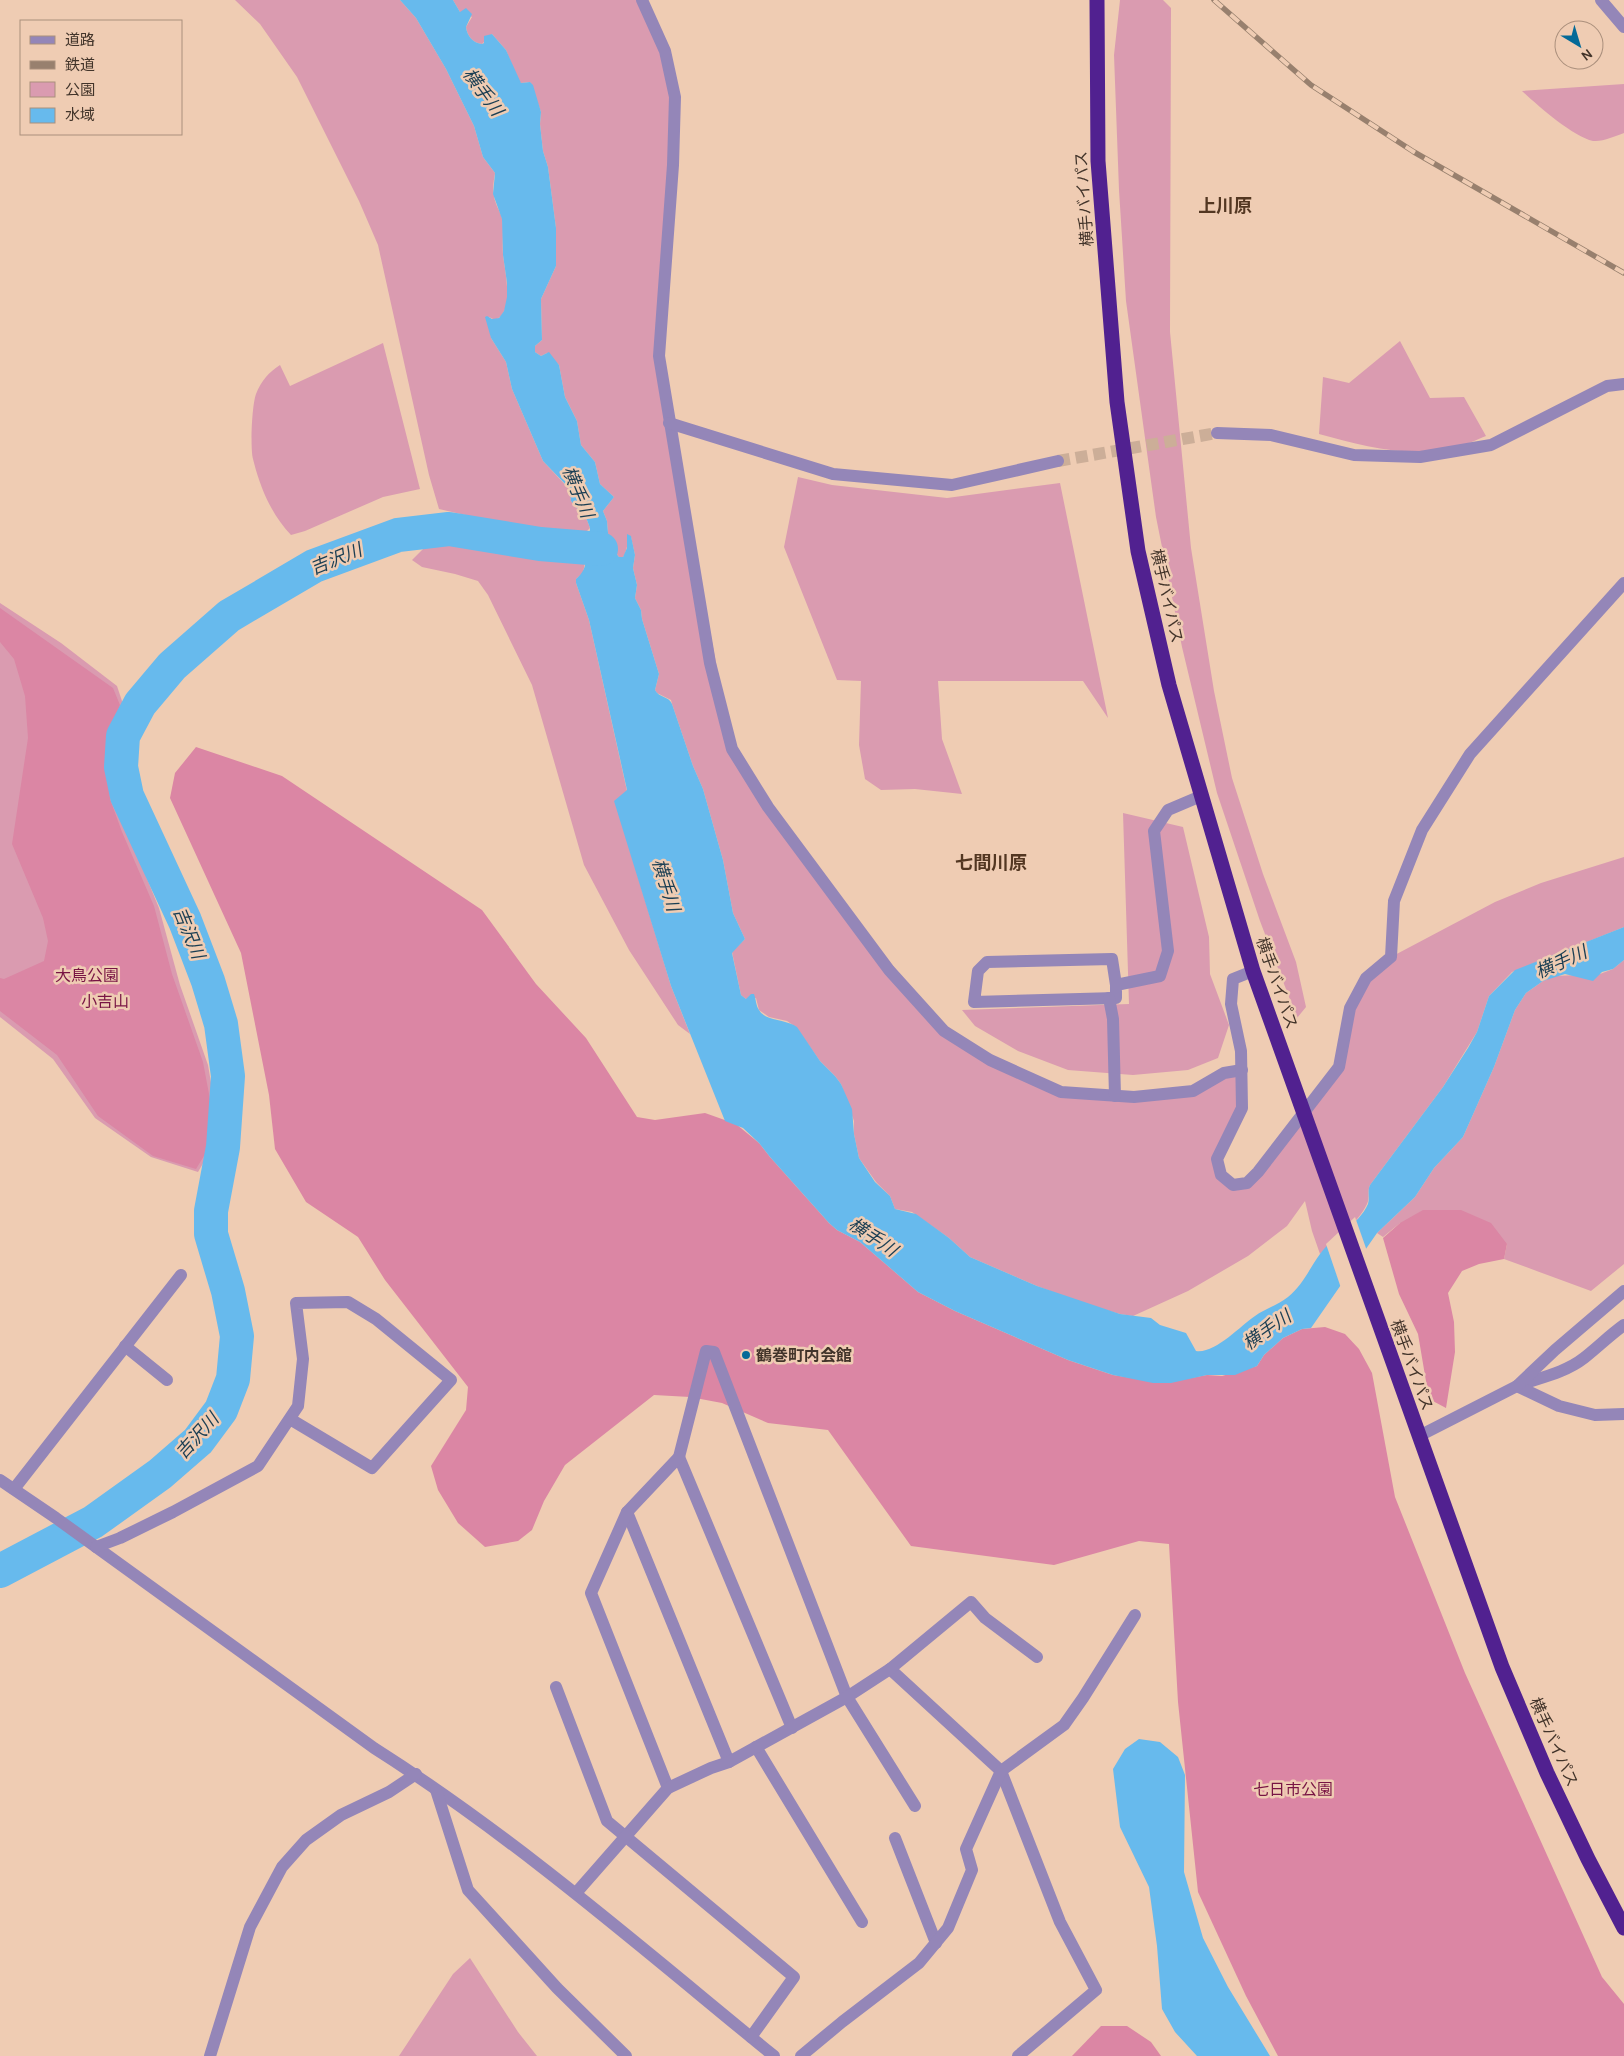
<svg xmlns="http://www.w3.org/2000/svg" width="1624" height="2056" viewBox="0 0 1624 2056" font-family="Karla,'Noto Sans JP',sans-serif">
<rect width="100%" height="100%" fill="#efccb3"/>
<g fill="#da9bb0">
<path d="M235,0h165l16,18 30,51 28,57 9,31 12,16c-1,7 -3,16 -1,23 1,8 6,15 8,22 2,11 0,24 1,36 1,15 13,58 -8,66l-6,-3 2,21 15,24 6,27 31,72 27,29 1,11 16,19 3,8 -8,8 -15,4 -32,-2 -33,-8 -28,-13 -35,-8 -10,-34 -51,-230 -19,-44 -62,-124 -37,-53z"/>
<path d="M453,0h189l33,97 -16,259 73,393 36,58 176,224 117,61 132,-1 49,-21v38l-25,51 4,16 26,8 91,-116 12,-59 16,-30 25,-21 104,-55 46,-19 83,-26v70l-112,45 -23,24 -12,36 -34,55 -73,98c-3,6 0,13 -3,19 -10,21 -32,34 -47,50l-8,-23 -7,-30 -18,25 -39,30 -60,35 -55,25 -13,-2 -35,-10 -48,-18 -67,-29 -21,-19 -37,-26 -17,-3 -5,-13 -14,-14 -17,-24 -5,-24v-13l-13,-37 -6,-8 -15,-15 -24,-34 -9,-6 -18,-4 -10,-7 -3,-12 -10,1 -5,-4 -9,-43 13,-13 -12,-26 -10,-53 -20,-71 -10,-23 -21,-62 -1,-4 -14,-7 -2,-3 4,-16 -17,-55 -1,-9 -6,-12 2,-13 -4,-17 2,-13 -4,-18c-5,6 -3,13 -8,20h-4l-10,-13 -2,-23 -4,-10 11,-14 -14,-13 -5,-22 -14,-17 -4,-24 -12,-24 -6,-32 -12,-12 -6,3 -6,-4v-6l7,-6 -1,-41 15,-33v-38l-8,-61 -5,-16 -3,-27 1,-12 -11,-30 -9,1 -3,-3 -12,-30 -14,-16 -10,10c-9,-1 -15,-8 -16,-17l6,-10 -9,-5h-3z"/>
<polygon points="1120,0 1163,0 1171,8 1170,332 1191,548 1214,691 1232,778 1263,874 1296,962 1306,1007 1297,1018 1260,921 1217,793 1182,647 1156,517 1126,301 1119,190 1114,55"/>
<path d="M1624,84v49c-9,3 -21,9 -31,8 -20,-4 -56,-36 -71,-50z"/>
<path d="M1400,341l30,57 34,-1 22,39c-10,4 -22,10 -33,12 -46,10 -90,-2 -134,-14l4,-57 26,6z"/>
<path d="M383,343l37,146 -37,8 -78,34 -14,4c-20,-21 -31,-48 -38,-76 -3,-12 -1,-54 3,-65 5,-13 13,-22 24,-29l10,21z"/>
<polygon points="798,477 832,485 947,498 1060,483 1108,718 1083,681 938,681 942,739 962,794 915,789 881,790 865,779 859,745 861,681 837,680 784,547"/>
<polygon points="447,541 485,542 510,553 535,549 563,554 571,550 581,553 586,557 583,573 576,579 576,583 589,620 627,791 615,801 671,986 690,1034 678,1025 629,950 584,865 532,685 488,595 478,581 455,574 422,567 412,560 425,547"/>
<polygon points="0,603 61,643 117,686 123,704 111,741 115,801 159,908 180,985 208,1065 216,1112 212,1148 198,1172 151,1157 95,1118 53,1059 0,1017"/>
<polygon points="1123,813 1183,827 1209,937 1210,974 1229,1025 1218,1058 1188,1070 1133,1075 1068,1070 1018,1051 975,1026 962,1010 1129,1004"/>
<polygon points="1624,960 1624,1264 1591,1291 1504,1259 1507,1244 1400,1223 1383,1237 1377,1233 1415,1197 1434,1168 1463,1137 1494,1067 1515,1010 1526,993 1543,981 1555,976 1600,974 1613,969"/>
<polygon points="470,1958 518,2032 537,2056 399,2056 453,1974"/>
</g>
<g fill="#db86a4">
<polygon points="0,608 113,688 120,705 106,739 110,799 122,832 154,906 172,974 203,1062 212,1110 210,1146 196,1169 153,1156 98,1116 57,1055 0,1011 0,978 4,979 44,961 48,941 43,918 12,844 28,738 25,696 14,659 0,642"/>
<polygon points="196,747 282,776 482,910 536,984 586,1038 637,1117 655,1120 705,1113 736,1124 759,1143 770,1157 829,1223 837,1230 860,1242 918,1292 955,1311 1068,1360 1113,1375 1163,1383 1207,1375 1222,1376 1257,1366 1264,1355 1283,1338 1302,1329 1325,1327 1345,1334 1359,1349 1372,1373 1395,1497 1465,1673 1602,1977 1624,2004 1624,2056 1278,2056 1246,1996 1198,1892 1178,1702 1169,1544 1139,1541 1054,1565 911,1546 828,1430 768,1423 722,1403 690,1397 654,1395 565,1465 544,1501 532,1530 518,1541 485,1547 458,1523 438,1490 431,1466 466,1410 468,1387 385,1280 358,1237 306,1202 275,1149 269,1095 241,953 170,798 175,773"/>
<polygon points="1423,1210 1461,1210 1491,1223 1507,1244 1504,1259 1479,1264 1462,1271 1448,1293 1454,1322 1455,1352 1446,1408 1429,1399 1418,1334 1399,1294 1383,1238 1400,1223"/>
<polygon points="1101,2026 1127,2026 1151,2042 1161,2056 1072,2056"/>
</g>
<g fill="#67baed">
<path d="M400,0h53l7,12 6,-4 6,6 -6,13c1,9 7,16 16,17l2,-1v-7l8,-2 14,16 15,33 9,-1 3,3 8,27 -1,12 3,27 5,16 8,61v38l-15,33 1,41 -7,6v6l6,4 8,-4 10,13 6,32 12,24 4,24 14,17 5,22 14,13 -11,14 4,10 2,23 10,13h4l4,-9v-14l4,2 4,19 -2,13 4,17 -2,13 6,12 1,9 17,55 -4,16c4,8 14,6 17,14l21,62 10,23 20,71 10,53 12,26 -13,14 9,42 5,4 5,-5h3c2,5 2,12 5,16 7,12 28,9 38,17l23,34 15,15 6,8 11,25 2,25 5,24 16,24 15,14 5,13 21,5 33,24 21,19 67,29 83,28 31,4 9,7 26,8 10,18c19,3 44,-25 59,-35 10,-7 23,-11 33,-19 15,-12 21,-28 32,-43 13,-18 39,-29 48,-50 2,-7 -1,-13 2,-19l73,-98 25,-39 9,-16 12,-36 26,-26 109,-43v33l-11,9 -11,3 -9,9 -28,-7 -22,7 -17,12 -11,17 -21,57 -31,70 -29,31 -19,29 -38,36 -66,95 -9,1 -19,9 -19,17 -7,11 -22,9h-28l-36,8h-18l-40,-8 -45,-15 -113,-49 -37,-19 -58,-50 -23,-12 -8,-7 -59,-66 -11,-14 -16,-15 -18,-7 -54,-135 -57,-185 13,-11 -38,-170 -13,-37v-4c7,-6 10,-12 10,-22l-5,-4 2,-7 6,-3 1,-15 -3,-8 -16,-19 -1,-11 -4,-5 -23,-24 -31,-72 -6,-27 -15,-24 -6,-21 2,-1 5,3 7,-1 5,-7 3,-14v-14l-4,-28 -1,-36 -9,-25 2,-21 -12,-16 -9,-31 -28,-57 -30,-51z"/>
<polygon points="1139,1739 1160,1742 1178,1757 1185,1775 1184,1872 1203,1938 1228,1987 1270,2056 1197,2056 1175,2032 1162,2009 1157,1946 1149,1887 1120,1827 1113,1769 1125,1749"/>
</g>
<polygon fill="#efccb3" points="1355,1217 1367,1251 1341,1288 1326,1244"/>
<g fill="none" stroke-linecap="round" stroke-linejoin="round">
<polyline stroke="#67baed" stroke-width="34" points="0,1571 93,1522 160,1474 198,1441 221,1410 233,1379 237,1336 228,1291 211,1234 211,1211 223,1147 228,1076 221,1024 208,981 185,921 127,796 121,767 123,736 140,704 172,666 229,616 314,566 398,535 449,529 540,544 601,549"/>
<polyline stroke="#ccae98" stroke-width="12" stroke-dasharray="12 6" stroke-linecap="butt" points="1058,461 1217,433"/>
<g stroke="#9486b8" stroke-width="12">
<polyline points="642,0 665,51 675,97 673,165 659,356 710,663 732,749 768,807 889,970 944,1031 990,1060 1061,1092 1134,1097 1193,1091 1224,1073 1242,1070"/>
<polyline points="1601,0 1624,27"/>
<polyline points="669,423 833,474 952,485 1058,461"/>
<polyline points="1217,433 1271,435 1354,455 1420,457 1491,445 1607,386 1624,384"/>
<polyline points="1253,971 1233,979 1231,1004 1241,1051 1242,1108 1217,1159 1221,1175 1233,1185 1247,1183 1258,1172 1339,1067 1350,1008 1366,978 1391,957 1394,901 1422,830 1470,754 1624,583"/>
<polyline points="1116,985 1112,959 987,962 978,971 974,1002 1116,998 1116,985 1160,976 1168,951 1154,831 1168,810 1201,796"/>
<polyline points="1109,998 1113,1019 1115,1096"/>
<polyline points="125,1346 167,1380"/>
<path d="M1522,1384c21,-7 44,-12 62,-26 14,-11 26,-23 40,-33"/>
<polyline points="1517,1386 1559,1406 1595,1415 1624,1414"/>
<polyline points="1419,1436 1517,1386 1555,1350 1624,1291"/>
<polyline points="679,1457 792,1728"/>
<path d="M0,1480l56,38 318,230c142,90 270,202 400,308"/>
<polyline points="14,1489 181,1275"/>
<polyline points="627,1512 729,1762"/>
<polyline points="96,1547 120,1538 173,1512 258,1466 298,1406 303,1359 296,1303 348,1302 376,1319 451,1380 372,1468 290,1419"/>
<polyline points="890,1669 1001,1771 1060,1922 1096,1990 1018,2056"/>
<polyline points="556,1687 607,1821 794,1977 751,2037"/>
<polyline points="756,1747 862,1922"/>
<polyline points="668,1788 591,1593 627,1512 679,1457 706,1351 714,1352 847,1697 915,1806"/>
<polyline points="436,1790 468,1890 557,1988 626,2056"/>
<polyline points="895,1838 936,1943"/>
<polyline points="576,1893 668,1788 711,1768 729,1762 847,1697 890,1669 971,1602 985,1618 1037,1657"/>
<polyline points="210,2056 250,1927 282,1867 306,1840 341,1815 389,1792 416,1774"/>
<polyline points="801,2056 842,2022 919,1963 948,1928 972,1870 966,1849 1001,1771 1064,1725 1083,1698 1135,1615"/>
</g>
<polyline stroke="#512190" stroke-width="15" points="1097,0 1098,161 1117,402 1138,551 1169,685 1253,971 1502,1667 1547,1773 1588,1859 1624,1928"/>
<defs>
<polyline id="rail" points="1214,0 1311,85 1414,152 1624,273"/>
</defs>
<use href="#rail" stroke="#98806e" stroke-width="5.5"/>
<use href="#rail" stroke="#efccb3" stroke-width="4" stroke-dasharray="11" stroke-linecap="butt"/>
</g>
<circle fill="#046a98" stroke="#efccb3" stroke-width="2" cx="746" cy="1355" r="5"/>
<g text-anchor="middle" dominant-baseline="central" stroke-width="5" stroke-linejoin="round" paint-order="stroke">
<g font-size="16" fill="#42342a" stroke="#efccb3">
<text transform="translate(1084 199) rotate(-94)">横手バイパス</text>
<text transform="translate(1167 596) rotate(77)">横手バイパス</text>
<text transform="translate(1277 983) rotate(71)">横手バイパス</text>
<text transform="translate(1412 1365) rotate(70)">横手バイパス</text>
<text transform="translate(1554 1742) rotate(66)">横手バイパス</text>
</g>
<g font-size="16" fill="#781444" stroke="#efccb3">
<text x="87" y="975">大鳥公園</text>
<text x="105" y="1001">小吉山</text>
<text x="1293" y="1789">七日市公園</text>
</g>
<g font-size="16" font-weight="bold" fill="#42342a" stroke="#efccb3" text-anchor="start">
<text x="756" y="1355">鶴巻町内会館</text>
</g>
<g font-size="18" font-style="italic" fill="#1a3e53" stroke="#efccb3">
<text transform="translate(483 92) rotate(54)">横手川</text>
<text transform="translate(578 492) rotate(68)">横手川</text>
<text transform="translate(336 559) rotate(-22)">吉沢川</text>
<text transform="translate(666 885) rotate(73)">横手川</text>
<text transform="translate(189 933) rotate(68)">吉沢川</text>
<text transform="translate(1561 962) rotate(-24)">横手川</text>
<text transform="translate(873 1237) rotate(34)">横手川</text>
<text transform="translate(1267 1330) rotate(-35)">横手川</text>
<text transform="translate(197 1436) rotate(-48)">吉沢川</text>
</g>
<g font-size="18" font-weight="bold" fill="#533722" stroke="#efccb3">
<text x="1225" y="206">上川原</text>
<text x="991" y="863">七間川原</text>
</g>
</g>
<rect x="20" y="20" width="162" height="115" fill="#efccb3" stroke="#aa8f7c"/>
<rect x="30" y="36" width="25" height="8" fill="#9486b8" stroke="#aa8f7c"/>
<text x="65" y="45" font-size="15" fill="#42342a">道路</text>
<rect x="30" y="61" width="25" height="8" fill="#98806e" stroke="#aa8f7c"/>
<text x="65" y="70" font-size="15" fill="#42342a">鉄道</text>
<rect x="30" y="82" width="25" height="15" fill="#da9bb0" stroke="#aa8f7c"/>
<text x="65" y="95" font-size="15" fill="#42342a">公園</text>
<rect x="30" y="108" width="25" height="15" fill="#67baed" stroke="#aa8f7c"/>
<text x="65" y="120" font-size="15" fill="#42342a">水域</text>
<g transform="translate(1579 45) rotate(142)"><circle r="24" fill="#efccb3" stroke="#aa8f7c"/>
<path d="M0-4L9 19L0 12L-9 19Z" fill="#046a98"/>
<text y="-8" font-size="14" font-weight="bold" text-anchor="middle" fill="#42342a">N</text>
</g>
</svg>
